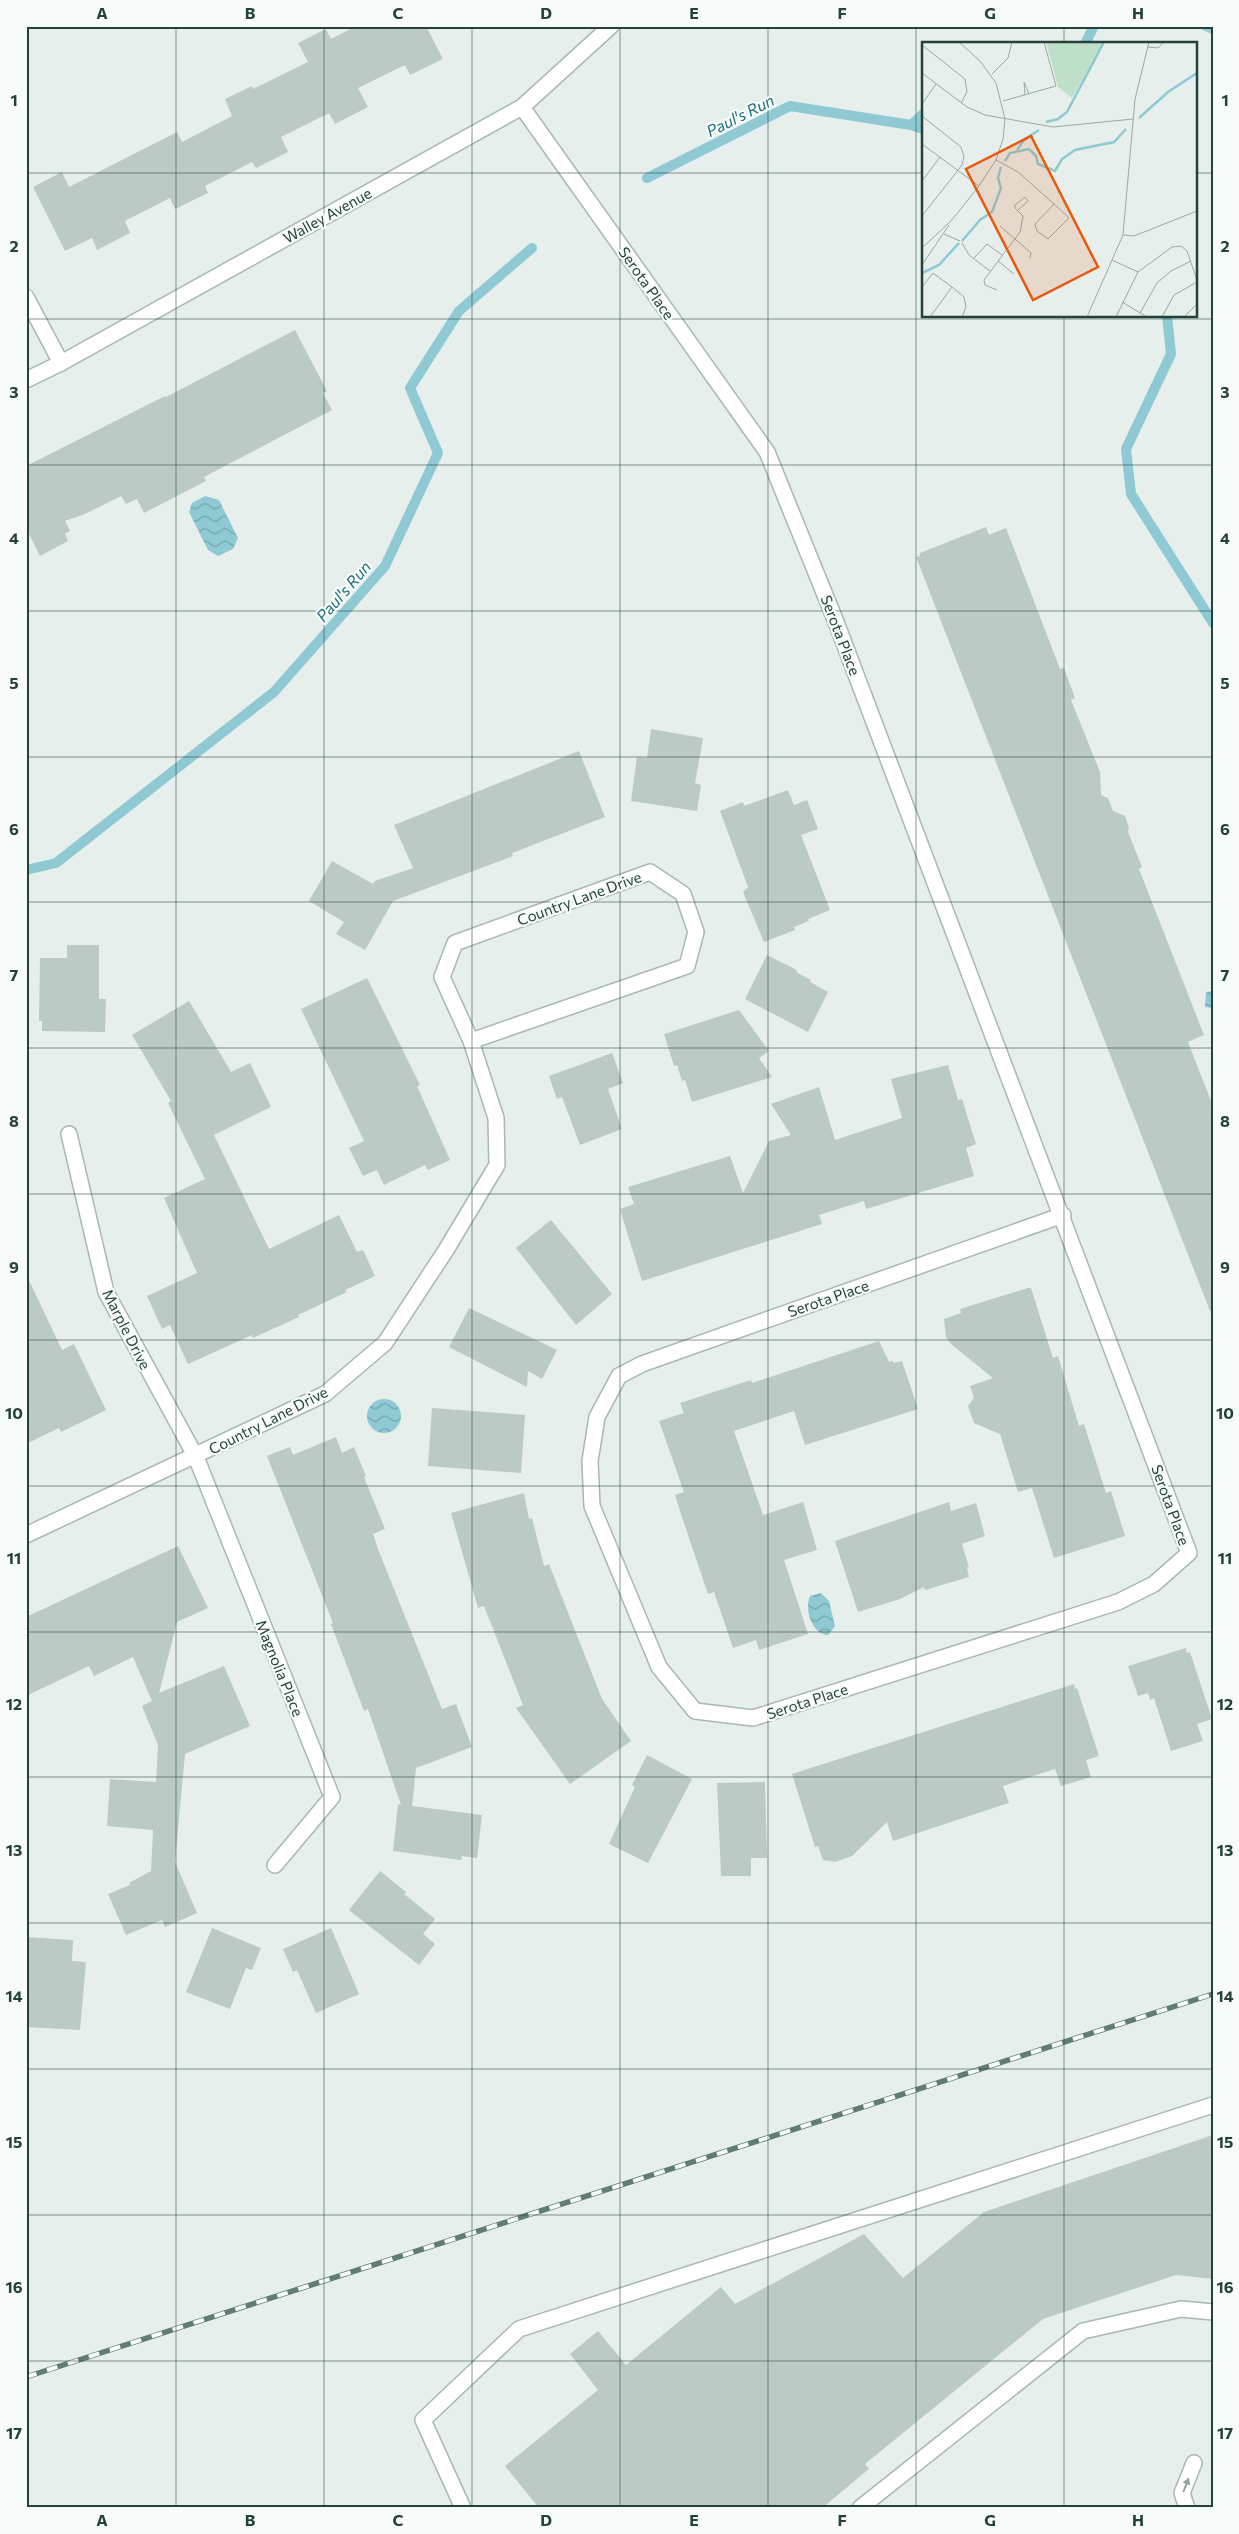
<svg xmlns="http://www.w3.org/2000/svg" width="1239" height="2534" viewBox="0 0 1239 2534" font-family="Commissioner,sans-serif">
<defs>
<pattern id="water-waves" width="16" height="10" patternUnits="userSpaceOnUse" patternTransform="scale(1.25)"><rect width="16" height="10" fill="#8ec9d4"/><path d="M0 5q4-4 8 0t8 0" fill="none" stroke="#74a5ad"/></pattern>
</defs>
<rect width="100%" height="100%" fill="#e6efeb"/>
<g fill="url(#water-waves)">
<polygon points="205,496 219,500 238,538 233,549 218,556 208,550 189,512 192,503"/>
<polygon points="1213,991 1213,1008 1205,1007 1206,992"/>
<circle cx="384" cy="1416" r="17"/>
<path d="M821,1593l8,8 6,25 -7,9c-16,0 -24,-26 -18,-39z"/>
</g>
<g fill="none" stroke-linecap="round" stroke-linejoin="round">
<g stroke="#8ec9d4" stroke-width="10">
<polyline points="1206,26 1213,29"/>
<polyline points="1085,44 1094,26"/>
<polyline points="911,125 923,114"/>
<polyline points="647,178 790,106 911,125 923,129"/>
<polyline points="1167,316 1171,354 1126,449 1131,494 1213,623"/>
<polyline points="26,870 56,863 274,692 385,566 438,453 410,388 459,311 532,248"/>
</g>
</g>
<g fill="#bbcac4">
<polygon points="356,26 426,26 443,59 410,75 405,65 358,88 368,107 335,124 329,113 281,137 288,152 256,168 252,162 205,186 208,193 175,209 170,198 125,221 130,233 97,250 92,238 65,251 33,187 62,172 69,187 177,132 182,142 232,116 225,99 252,86 253,89 308,62 298,43 326,29 331,39"/>
<polygon points="295,330 327,391 323,393 332,410 204,477 206,481 144,513 137,499 126,504 121,496 85,514 65,521 70,531 65,534 68,541 40,556 26,528 26,466 165,396 166,397"/>
<polygon points="986,527 989,535 1006,528 1060,669 1064,668 1075,698 1071,700 1100,772 1101,795 1108,798 1113,811 1125,816 1129,828 1128,832 1142,867 1139,869 1204,1035 1188,1042 1213,1106 1213,1310 1210,1311 916,557 920,556 920,553"/>
<polygon points="651,729 703,738 695,783 701,785 697,811 631,801 637,757 647,758"/>
<polygon points="579,751 605,817 512,853 513,856 393,901 365,950 336,934 344,922 309,901 332,861 373,884 375,881 413,868 394,825"/>
<polygon points="788,790 794,805 807,800 818,829 801,835 830,910 808,919 809,921 794,927 795,930 764,942 743,892 748,887 720,811 743,802 744,806"/>
<polygon points="67,945 99,945 99,999 106,999 105,1032 42,1031 42,1021 39,1021 40,958 67,958"/>
<polygon points="767,955 797,970 796,972 811,980 810,982 828,992 808,1032 745,999"/>
<polygon points="367,978 420,1085 417,1086 450,1160 428,1170 425,1165 384,1185 377,1170 363,1176 349,1148 364,1141 301,1009"/>
<polygon points="189,1001 231,1072 250,1063 271,1107 214,1135 269,1249 339,1215 357,1252 363,1250 375,1276 345,1290 347,1292 298,1315 299,1317 253,1338 252,1335 188,1364 170,1325 162,1329 147,1296 197,1273 164,1198 205,1179 168,1103 171,1101 132,1035"/>
<polygon points="739,1010 769,1051 759,1058 772,1077 692,1102 685,1080 682,1081 677,1065 674,1066 664,1034"/>
<polygon points="612,1053 623,1083 608,1089 622,1129 580,1145 562,1097 557,1099 549,1076"/>
<polygon points="948,1065 958,1100 962,1099 976,1144 966,1148 974,1176 866,1209 864,1201 819,1215 822,1224 642,1281 620,1209 634,1204 628,1187 730,1156 743,1193 769,1141 791,1135 771,1104 819,1087 835,1140 902,1118 891,1079"/>
<polygon points="551,1220 612,1294 576,1325 516,1248"/>
<polygon points="26,1274 62,1350 74,1344 106,1410 61,1432 59,1428 26,1444"/>
<polygon points="1028,1288 1031,1288 1053,1358 1058,1356 1079,1426 1084,1424 1106,1493 1111,1491 1125,1536 1054,1558 1032,1488 1018,1492 1000,1434 974,1423 968,1406 974,1398 970,1386 993,1378 952,1345 946,1337 944,1319 961,1313 960,1309"/>
<polygon points="469,1308 557,1350 542,1379 528,1371 527,1387 449,1347"/>
<polygon points="879,1341 889,1362 893,1361 894,1363 902,1361 918,1409 805,1445 794,1411 734,1431 763,1515 803,1502 817,1550 784,1560 808,1634 759,1650 756,1640 733,1648 714,1592 708,1594 684,1523 675,1495 684,1492 659,1421 684,1413 680,1403 751,1380 752,1383"/>
<polygon points="432,1408 525,1415 521,1473 428,1466"/>
<polygon points="336,1437 342,1453 354,1447 366,1476 364,1477 385,1529 373,1534 378,1549 442,1709 456,1704 472,1747 416,1768 412,1806 482,1815 477,1858 462,1856 461,1860 393,1851 398,1804 401,1805 368,1709 364,1711 331,1624 333,1623 267,1456 290,1447 293,1455"/>
<polygon points="524,1493 529,1519 532,1518 544,1566 549,1564 602,1699 631,1741 570,1784 516,1708 523,1705 484,1606 478,1608 451,1513"/>
<polygon points="949,1502 951,1511 976,1503 985,1536 962,1544 969,1567 967,1568 969,1577 925,1590 924,1587 900,1599 858,1612 835,1541"/>
<polygon points="178,1546 208,1608 177,1622 159,1693 224,1666 250,1726 185,1754 175,1862 197,1913 165,1927 162,1920 126,1935 108,1894 130,1885 129,1883 151,1871 153,1830 107,1826 110,1779 156,1782 158,1745 142,1706 152,1701 133,1657 94,1676 89,1666 26,1696 26,1617"/>
<polygon points="1186,1648 1187,1653 1190,1652 1212,1719 1197,1724 1203,1741 1171,1751 1154,1698 1150,1700 1148,1693 1138,1696 1128,1666"/>
<polygon points="1074,1684 1075,1689 1077,1688 1099,1756 1086,1760 1091,1777 1061,1786 1055,1769 1003,1786 1009,1803 893,1841 887,1822 852,1856 835,1862 823,1860 818,1846 815,1847 792,1774"/>
<polygon points="647,1755 692,1779 648,1863 609,1844 635,1787 632,1785"/>
<polygon points="765,1782 767,1858 751,1858 751,1876 721,1876 717,1783"/>
<polygon points="380,1871 406,1892 404,1894 435,1919 423,1934 435,1944 419,1965 349,1910"/>
<polygon points="212,1928 261,1948 252,1970 246,1968 230,2009 186,1992"/>
<polygon points="331,1928 359,1994 316,2013 297,1970 293,1972 283,1949"/>
<polygon points="26,1937 73,1940 72,1961 86,1962 80,2030 26,2027"/>
<polygon points="1213,2135 1213,2279 1176,2275 1043,2319 865,2464 869,2469 822,2508 539,2508 505,2466 598,2390 570,2354 598,2331 626,2365 721,2287 735,2304 864,2234 903,2278 984,2212"/>
</g>
<g fill="none" stroke-linecap="round" stroke-linejoin="round">
<defs>
<g id="service">
<polyline points="463,2508 423,2420 519,2329 1213,2105"/>
<polyline points="860,2508 1083,2331 1181,2309 1213,2312"/>
<polyline points="1187,2508 1182,2493 1194,2463"/>
</g>
<g id="minor">
<polyline points="522,107 767,452 836,622 1189,1553 1154,1584 1118,1602 753,1718 695,1711 659,1667 592,1506 590,1461 597,1417 619,1376 642,1364 1063,1215"/>
<polyline points="26,297 61,363"/>
<polyline points="26,380 61,363 522,107 611,26"/>
<polyline points="69,1134 106,1292 196,1457 332,1797 275,1865"/>
<polyline points="26,1535 325,1394 385,1343 446,1250 497,1165 496,1118 471,1041 442,977 455,943 650,872 683,894 696,932 687,966 471,1041"/>
</g>
</defs>
<use href="#service" stroke="#a8b8b2" stroke-width="18"/>
<use href="#minor" stroke="#a8b8b2" stroke-width="18"/>
<use href="#service" stroke="#fff" stroke-width="15"/>
<use href="#minor" stroke="#fff" stroke-width="15"/>
<defs>
<polyline id="rail" points="26,2377 1213,1994"/>
</defs>
<use href="#rail" stroke="#5f7d75" stroke-width="5.5"/>
<use href="#rail" stroke="#f7fbf9" stroke-width="4" stroke-dasharray="11" stroke-linecap="butt"/>
</g>
<defs><path id="oneway-solid" d="M-6-.8H1V-3.2L6.5 0L1 3.2V.8H-6Z" transform="scale(1.25)"/></defs>
<use fill="#92a09c" href="#oneway-solid" transform="translate(1186 2485) rotate(-69)"/>
<path fill="none" stroke="#24423a" stroke-width="1" stroke-opacity="0.55" d="M176,26v2482M324,26v2482M472,26v2482M620,26v2482M768,26v2482M916,26v2482M1064,26v18M26,173h897M1195,173h18M1064,316v2192M26,319h1187M26,465h1187M26,611h1187M26,757h1187M26,902h1187M26,1048h1187M26,1194h1187M26,1340h1187M26,1486h1187M26,1632h1187M26,1777h1187M26,1923h1187M26,2069h1187M26,2215h1187M26,2361h1187"/>
<g text-anchor="middle" dominant-baseline="central" stroke-width="4.5" stroke-linejoin="round" paint-order="stroke">
<g font-size="15" fill="#24423a" stroke="#f7fbf9">
<text transform="translate(327 215) rotate(-29)">Walley Avenue</text>
<text transform="translate(647 283) rotate(55)">Serota Place</text>
<text transform="translate(841 635) rotate(69)">Serota Place</text>
<text transform="translate(579 898) rotate(-20)">Country Lane Drive</text>
<text transform="translate(828 1298) rotate(-19)">Serota Place</text>
<text transform="translate(127 1329) rotate(63)">Marple Drive</text>
<text transform="translate(268 1420) rotate(-27)">Country Lane Drive</text>
<text transform="translate(1171 1505) rotate(70)">Serota Place</text>
<text transform="translate(280 1668) rotate(68)">Magnolia Place</text>
<text transform="translate(807 1701) rotate(-18)">Serota Place</text>
</g>
<g font-size="16" font-style="italic" fill="#1c6f80" stroke="#f7fbf9">
<text transform="translate(740 115) rotate(-27)">Paul's Run</text>
<text transform="translate(343 591) rotate(-49)">Paul's Run</text>
</g>
</g>
<g transform="translate(922 42)">
<rect width="275" height="275" fill="#e6efeb"/>
<path d="M124,0h58l-32,56 -14,-11z" fill="#bfe0c8"/>
<path fill="none" stroke="#8ec9d4" stroke-width="2.5" d="M217,76l29,-26 29,-19M124,80l12,-3 9,-7 37,-70M95,108l7,-10 15,-10M83,119l5,-8 19,-4 7,7 2,8 17,7 7,-12 13,-9 39,-8 12,-13M40,199l18,-21 12,-8 9,-24 -3,-10 3,-11M0,231l17,-8 20,-22"/>
<path fill="none" stroke="#98aaa4" stroke-width="1" d="M0,3l43,34 2,13 -6,11M226,5l10,1 6,-6M0,31l45,34 18,8 68,12 80,-8M70,32l16,-16 4,-16M103,53l-1,-13 5,12M81,59l53,-15 -12,-44M0,62l14,-20M0,74l39,31 3,10 -2,8 -40,51M0,102l57,42M74,118l22,12 8,7 28,25 15,14 -21,21 -11,-8 -2,-7 19,-20M0,139l18,-24M78,184l31,27 -1,5M22,192l16,7M201,193l11,1 63,-25M40,201l7,12 21,16M0,206l29,-27 28,-35 17,-26 7,-21 2,-20 -9,-36 -16,-22 -21,-19M52,216l13,-14 15,11M190,218l26,12M76,219l16,13M0,223l27,-40M0,245l11,-14 19,14 12,10 2,10 -4,10M75,248l-12,-5 -1,-5 36,-48 3,-16 -8,-8v-3l10,-8 3,4 -10,9M200,260l25,15M218,271l17,-30 14,-12 20,-10M8,275l22,-30M165,275l36,-82 12,-136 14,-57M194,275l22,-45 34,-25 9,-1 6,5 10,29M240,275l12,-22 23,-13M262,275l13,-13"/>
<path fill="#e8590c" fill-opacity="0.15" stroke="#e8590c" stroke-width="2.5" d="M109,94l67,131 -65,33 -67,-131z"/>
<rect width="275" height="275" fill="none" stroke="#24423a" stroke-width="2.5"/>
</g>
<rect width="1239" height="2534" fill="none" stroke="#f7fbf9" stroke-width="55"/>
<rect x="28" y="28" width="1184" height="2478" fill="none" stroke="#24423a" stroke-width="2"/>
<g font-size="16" text-anchor="middle" font-weight="bold" fill="#24423a">
<text x="102" y="19">A</text>
<text x="250" y="19">B</text>
<text x="398" y="19">C</text>
<text x="546" y="19">D</text>
<text x="694" y="19">E</text>
<text x="842" y="19">F</text>
<text x="990" y="19">G</text>
<text x="1138" y="19">H</text>
<text x="14" y="106">1</text>
<text x="1225" y="106">1</text>
<text x="14" y="252">2</text>
<text x="1225" y="252">2</text>
<text x="14" y="398">3</text>
<text x="1225" y="398">3</text>
<text x="14" y="544">4</text>
<text x="1225" y="544">4</text>
<text x="14" y="689">5</text>
<text x="1225" y="689">5</text>
<text x="14" y="835">6</text>
<text x="1225" y="835">6</text>
<text x="14" y="981">7</text>
<text x="1225" y="981">7</text>
<text x="14" y="1127">8</text>
<text x="1225" y="1127">8</text>
<text x="14" y="1273">9</text>
<text x="1225" y="1273">9</text>
<text x="14" y="1419">10</text>
<text x="1225" y="1419">10</text>
<text x="14" y="1564">11</text>
<text x="1225" y="1564">11</text>
<text x="14" y="1710">12</text>
<text x="1225" y="1710">12</text>
<text x="14" y="1856">13</text>
<text x="1225" y="1856">13</text>
<text x="14" y="2002">14</text>
<text x="1225" y="2002">14</text>
<text x="14" y="2148">15</text>
<text x="1225" y="2148">15</text>
<text x="14" y="2293">16</text>
<text x="1225" y="2293">16</text>
<text x="14" y="2439">17</text>
<text x="1225" y="2439">17</text>
<text x="102" y="2526">A</text>
<text x="250" y="2526">B</text>
<text x="398" y="2526">C</text>
<text x="546" y="2526">D</text>
<text x="694" y="2526">E</text>
<text x="842" y="2526">F</text>
<text x="990" y="2526">G</text>
<text x="1138" y="2526">H</text>
</g>
</svg>
